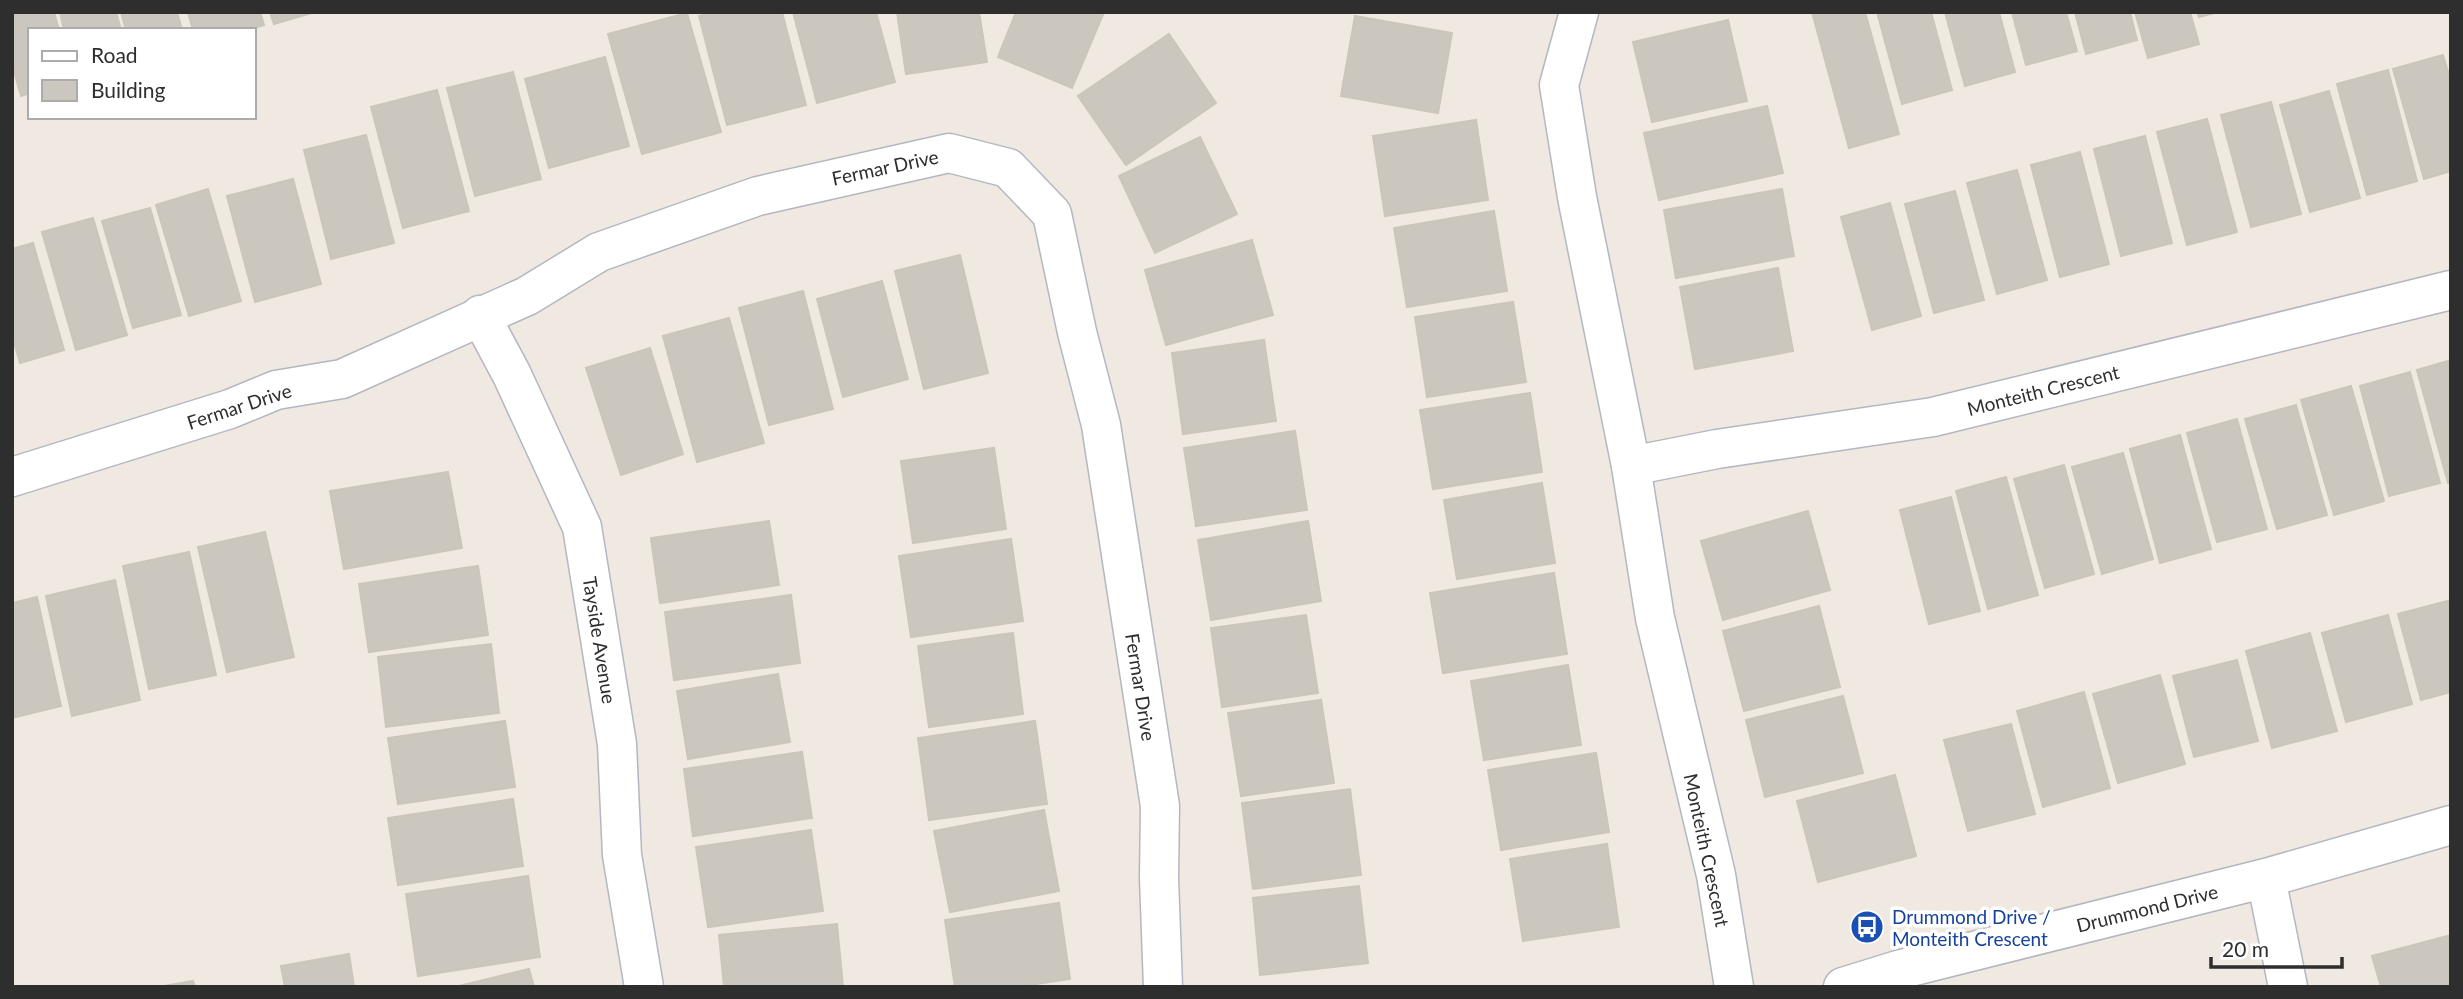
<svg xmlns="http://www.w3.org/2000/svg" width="2463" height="999" viewBox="0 0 2463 999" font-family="Lato,sans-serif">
<rect width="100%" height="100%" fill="#efe9e1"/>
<g fill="#cbc7bf" stroke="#cbc5ba" stroke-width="2">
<polygon points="12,12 54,12 59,30 30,30 30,93 21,96 12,64"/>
<polygon points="60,12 116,12 121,30 64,30"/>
<polygon points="121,12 177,12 182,30 126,30"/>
<polygon points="188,12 260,12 264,25 247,30 193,30"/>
<polygon points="270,12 315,12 274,24"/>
<polygon points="714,12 782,12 806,105 727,125 699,16"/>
<polygon points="793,12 876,12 895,82 817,103"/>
<polygon points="897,12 979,12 987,62 906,74"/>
<polygon points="1016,12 1104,12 1072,88 998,57"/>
<polygon points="1812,12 1865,12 1899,134 1849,148"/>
<polygon points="1877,12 1931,12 1952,90 1902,104"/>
<polygon points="1945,12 1999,12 2015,72 1965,86"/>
<polygon points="2012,12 2066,12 2077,51 2026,65"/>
<polygon points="2075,12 2130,12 2137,40 2086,54"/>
<polygon points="2135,12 2190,12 2199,44 2148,58"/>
<polygon points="2197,12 2218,12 2199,17"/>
<polygon points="687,13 721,132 642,154 608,34"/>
<polygon points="1355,16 1452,33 1438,113 1341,96"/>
<polygon points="1728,20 1747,101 1652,122 1633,42"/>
<polygon points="1169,34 1216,103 1126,165 1078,96"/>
<polygon points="2443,55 2451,82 2451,171 2424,179 2393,69"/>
<polygon points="605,57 629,146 549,168 525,79"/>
<polygon points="2388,70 2417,181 2367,195 2337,84"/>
<polygon points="513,72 541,179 475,196 447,88"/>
<polygon points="437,90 469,211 403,228 371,107"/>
<polygon points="2329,91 2360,198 2310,212 2280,105"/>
<polygon points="2271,102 2301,214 2251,227 2221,115"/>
<polygon points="1767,106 1783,173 1659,200 1644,133"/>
<polygon points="2207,119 2237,232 2187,245 2157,132"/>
<polygon points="1476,120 1488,200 1385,216 1373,136"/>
<polygon points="366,135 394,243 331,259 304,150"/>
<polygon points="2145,136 2172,243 2121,256 2094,149"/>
<polygon points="1200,137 1237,214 1155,253 1119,176"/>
<polygon points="2080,152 2109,264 2060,277 2031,165"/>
<polygon points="2017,170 2047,280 1997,294 1967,183"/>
<polygon points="293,179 321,284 255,302 227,196"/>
<polygon points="208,189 241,301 189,316 156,205"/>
<polygon points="1782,189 1794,256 1676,278 1664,210"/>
<polygon points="1955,191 1984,300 1934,313 1905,204"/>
<polygon points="1890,203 1921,316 1872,330 1841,217"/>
<polygon points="150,208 181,315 133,328 102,221"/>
<polygon points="1494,211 1507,291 1407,307 1394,228"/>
<polygon points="93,218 127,335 76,350 42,232"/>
<polygon points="1252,240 1273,315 1166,345 1145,270"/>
<polygon points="33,243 64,350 20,363 12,335 12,249"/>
<polygon points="960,255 988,373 924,389 895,271"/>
<polygon points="1778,268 1793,351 1695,369 1680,287"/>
<polygon points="882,281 908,379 843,397 817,299"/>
<polygon points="803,291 833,409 769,425 739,308"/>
<polygon points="1513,302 1526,382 1427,397 1415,317"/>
<polygon points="729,318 764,443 697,462 663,336"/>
<polygon points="1264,340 1276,421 1183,434 1172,353"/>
<polygon points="650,348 683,454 621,475 586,368"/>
<polygon points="2451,360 2451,483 2448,483 2417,370"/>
<polygon points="2410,372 2440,483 2389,496 2360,386"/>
<polygon points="2351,386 2384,501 2334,515 2301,400"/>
<polygon points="1530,393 1542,472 1433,489 1420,410"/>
<polygon points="2296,405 2327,515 2277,529 2245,419"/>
<polygon points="2237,419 2267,529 2217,542 2187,433"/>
<polygon points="1295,431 1307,510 1196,526 1184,448"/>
<polygon points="2180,435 2211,549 2160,563 2130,449"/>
<polygon points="994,448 1006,529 913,543 901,461"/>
<polygon points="2123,453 2153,559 2102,574 2072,467"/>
<polygon points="2064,465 2094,574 2045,588 2014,479"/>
<polygon points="448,472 462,548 344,569 330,491"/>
<polygon points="2006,477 2038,595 1988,609 1956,491"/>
<polygon points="1542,483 1555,563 1457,579 1444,500"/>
<polygon points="1951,497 1980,611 1929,624 1900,510"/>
<polygon points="1808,511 1830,590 1723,620 1701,541"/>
<polygon points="769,521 779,585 660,603 651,538"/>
<polygon points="1308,521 1321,601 1211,620 1198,540"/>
<polygon points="265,532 294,657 227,672 198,547"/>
<polygon points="1011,539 1023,621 911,637 899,556"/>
<polygon points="189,552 216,675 149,689 123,566"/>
<polygon points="478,566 488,635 369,652 359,584"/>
<polygon points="1554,573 1567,654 1443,673 1430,593"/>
<polygon points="115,580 140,700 72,716 46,596"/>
<polygon points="791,595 800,663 674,680 665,612"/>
<polygon points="37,597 61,706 12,718 12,603"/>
<polygon points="2451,600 2451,692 2421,700 2398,614"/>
<polygon points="1819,606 1840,687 1744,711 1723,631"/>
<polygon points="1306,615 1318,693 1222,707 1211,628"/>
<polygon points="2388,615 2412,704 2346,722 2322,633"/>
<polygon points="1013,633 1023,714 929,727 918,646"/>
<polygon points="2310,633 2337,731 2272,748 2246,651"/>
<polygon points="491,644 499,713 386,727 378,657"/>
<polygon points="2237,660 2258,741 2194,757 2173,676"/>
<polygon points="1568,665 1581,745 1484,760 1471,681"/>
<polygon points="778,674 790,742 688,759 677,691"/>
<polygon points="2160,675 2185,764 2118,783 2093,694"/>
<polygon points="2084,692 2110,788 2043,807 2017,711"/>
<polygon points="1843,696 1863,773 1765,797 1746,720"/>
<polygon points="1321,700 1334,783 1241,796 1228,713"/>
<polygon points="505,721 515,787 398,804 388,738"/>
<polygon points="1035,721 1047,804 929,820 918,738"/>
<polygon points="2011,724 2035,814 1968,831 1944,740"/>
<polygon points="802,752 812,818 693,836 684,769"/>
<polygon points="1596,753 1609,832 1501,850 1488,770"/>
<polygon points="1895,775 1916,856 1818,882 1797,801"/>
<polygon points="1350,789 1361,875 1253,889 1242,803"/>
<polygon points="513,799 523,866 398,885 388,818"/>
<polygon points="1044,810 1059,891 950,912 934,831"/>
<polygon points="811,830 823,911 708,927 696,847"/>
<polygon points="1607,844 1619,927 1523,941 1510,859"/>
<polygon points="528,876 540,957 418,976 406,894"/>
<polygon points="1359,886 1368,963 1260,975 1253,898"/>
<polygon points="1059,903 1070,979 1016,987 955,987 945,920"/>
<polygon points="837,924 843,987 724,987 719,935"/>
<polygon points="2451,935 2451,987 2381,987 2372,956"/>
<polygon points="349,954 354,987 285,987 281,966"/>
<polygon points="529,969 534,987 455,987"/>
<polygon points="193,981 195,987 158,987"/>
</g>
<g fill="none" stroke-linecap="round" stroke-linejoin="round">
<defs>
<g id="street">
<polyline points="1579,12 1559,85 1577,197 1631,466 1655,618 1716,875 1734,987"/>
<polyline points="480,315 512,375 582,527 617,744 622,855 644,987"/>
<polyline points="1631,466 1717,449 1933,417 2451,290"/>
<polyline points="12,477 230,409 276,390 342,379 527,296 599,252 758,196 949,153 1008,168 1052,214 1077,332 1101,425 1160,806 1159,878 1163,987"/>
<polyline points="2266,878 2288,987"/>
</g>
<polyline id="secondary" points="1843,987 1898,970 2266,878 2451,825"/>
</defs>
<use href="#street" stroke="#b4b7c1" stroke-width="41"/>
<use href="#secondary" stroke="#b4b7c1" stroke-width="41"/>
<use href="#street" stroke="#fff" stroke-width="38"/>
<use href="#secondary" stroke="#fff" stroke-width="38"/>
</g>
<defs>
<symbol id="bus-disc" viewBox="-11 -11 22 22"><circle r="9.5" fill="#1a4fb4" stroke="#fff"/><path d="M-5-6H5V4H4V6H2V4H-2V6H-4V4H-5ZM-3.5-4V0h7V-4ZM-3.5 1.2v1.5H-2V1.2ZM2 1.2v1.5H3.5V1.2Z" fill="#fff"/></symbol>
</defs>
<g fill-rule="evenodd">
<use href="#bus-disc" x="1848" y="908" width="38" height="38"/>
</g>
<g text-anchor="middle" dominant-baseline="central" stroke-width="7" stroke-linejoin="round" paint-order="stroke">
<g font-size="19" fill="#2e2e2e" stroke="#fff">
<text transform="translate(885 167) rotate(-12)">Fermar Drive</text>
<text transform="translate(2043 390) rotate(-14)">Monteith Crescent</text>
<text transform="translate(239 406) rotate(-18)">Fermar Drive</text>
<text transform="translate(600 640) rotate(81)">Tayside Avenue</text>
<text transform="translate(1141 687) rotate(81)">Fermar Drive</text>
<text transform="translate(1707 850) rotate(78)">Monteith Crescent</text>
<text transform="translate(2147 908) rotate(-14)">Drummond Drive</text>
</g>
<g font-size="19" fill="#164399" stroke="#fff" text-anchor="start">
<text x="1892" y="916">Drummond Drive /<tspan x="1892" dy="22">Monteith Crescent</tspan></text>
</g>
</g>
<rect width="2463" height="999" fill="none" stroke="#2e2e2e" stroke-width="28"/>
<rect x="28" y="28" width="228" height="91" fill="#ffffff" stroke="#ababab" stroke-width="2"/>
<rect x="42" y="51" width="35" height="10" fill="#ffffff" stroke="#ababab" stroke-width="2"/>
<text x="91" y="63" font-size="21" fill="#2e2e2e">Road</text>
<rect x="42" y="80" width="35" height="21" fill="#cbc7bf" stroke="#ababab" stroke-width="2"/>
<text x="91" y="98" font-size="21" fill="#2e2e2e">Building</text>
<path d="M2211 957v10h131v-10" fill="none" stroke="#2e2e2e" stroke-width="3.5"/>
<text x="2222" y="957" font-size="21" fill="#2e2e2e" stroke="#ffffff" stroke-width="5" paint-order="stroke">20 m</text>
</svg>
